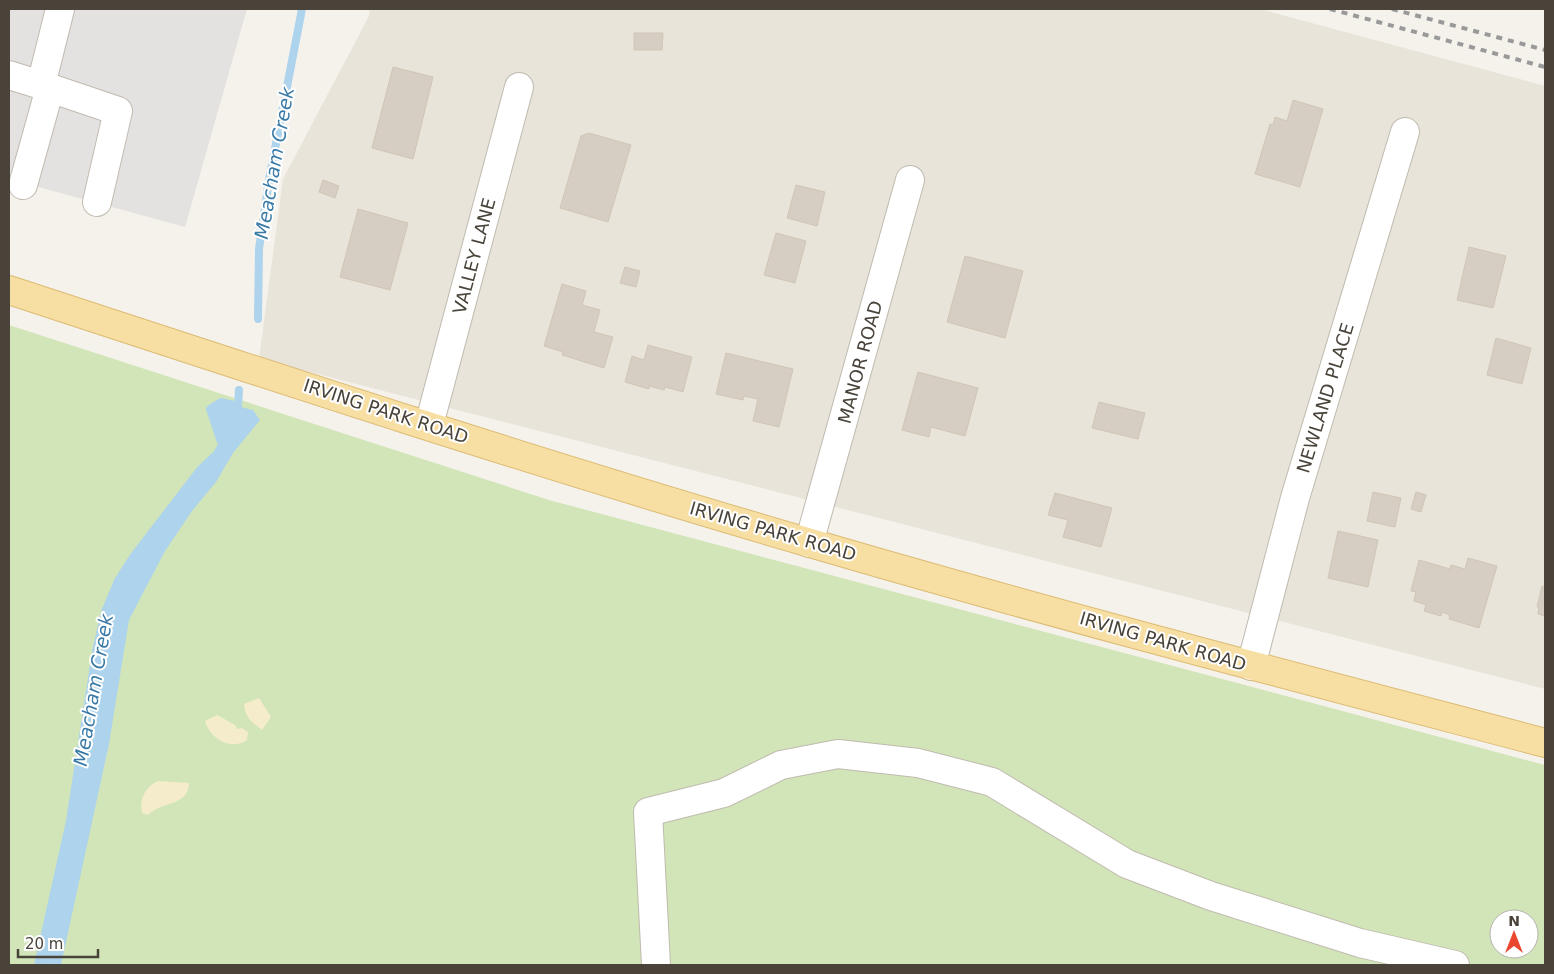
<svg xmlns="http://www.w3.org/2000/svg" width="1554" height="974" viewBox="0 0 1554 974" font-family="'DejaVu Sans',sans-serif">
<rect width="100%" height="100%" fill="#f5f2ec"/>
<polygon fill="#e8e4da" points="370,9 1260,9 1545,86 1545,689 259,359 283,179 369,16"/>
<path fill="#d2e5b8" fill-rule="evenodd" d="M9,325l540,175 996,265v200h-1536zM1499,919h30v30h-30z"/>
<g fill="#f5eccc">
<path d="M259,698l12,19 -9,13c-10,-8 -17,-12 -18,-26z"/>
<path d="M217,715l18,10 2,4 5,-1 6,4 -1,8c-16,11 -37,-1 -42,-19z"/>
<path d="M158,781l31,2c0,23 -27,18 -41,32l-6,-2c-3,-14 3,-26 16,-32z"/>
</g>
<polygon fill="#e4e2e0" points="9,9 247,9 185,227 9,179"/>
<polygon fill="#aed3ec" points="221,402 253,410 260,420 233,453 216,482 192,511 165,551 129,620 109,744 61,965 38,965 70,821 96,652 105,612 118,581 134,556 200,470 217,454 222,445 210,409"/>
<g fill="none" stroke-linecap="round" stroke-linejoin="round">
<g stroke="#aed3ec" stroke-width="8">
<polyline points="258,319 259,249 269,180 302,9"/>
<polyline points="38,965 70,821 96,652 105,612 118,581 134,556 200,470 217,454 222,445 210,409 221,402 238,406 239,390"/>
</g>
</g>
<g fill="#d6cec2" stroke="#d0c5b6">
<polygon points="634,33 663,33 662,50 634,50"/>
<polygon points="393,67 433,77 413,159 372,148"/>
<polygon points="1293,100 1323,109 1300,187 1255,174 1270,124 1273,125 1275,117 1287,121"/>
<polygon points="589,133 631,145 608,222 560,208 581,136"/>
<polygon points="323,180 339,186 335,198 319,192"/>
<polygon points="796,185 825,192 817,226 787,218"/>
<polygon points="358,209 408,223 390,290 340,277"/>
<polygon points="776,233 806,241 795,283 764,275"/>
<polygon points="1469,247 1506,256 1493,308 1457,300"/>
<polygon points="965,256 1023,271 1005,338 947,322"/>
<polygon points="625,267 640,271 636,287 620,283"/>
<polygon points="562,284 586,291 582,305 600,310 594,332 613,337 604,368 562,355 563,352 544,346"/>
<polygon points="1496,338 1531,348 1522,384 1487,375"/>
<polygon points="648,345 692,357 683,392 665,387 664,390 649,386 649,389 625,382 632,356 644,360"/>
<polygon points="726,353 793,369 779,427 753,421 758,399 744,396 743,400 716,394"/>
<polygon points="918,372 978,388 965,436 931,427 929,437 902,430"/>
<polygon points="1099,402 1145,413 1138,439 1092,428"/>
<polygon points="1373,492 1401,498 1395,527 1367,521"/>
<polygon points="1416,492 1426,495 1421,512 1411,509"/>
<polygon points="1055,493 1112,508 1101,547 1063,537 1068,520 1048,515"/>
<polygon points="1338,531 1378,540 1368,587 1328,578"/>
<polygon points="1468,558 1497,566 1479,628 1449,619 1450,615 1442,612 1441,616 1424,611 1426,605 1414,601 1416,592 1411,591 1419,560 1450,569 1451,565 1465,569"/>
<polygon points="1542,586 1545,587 1545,616 1538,614 1539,607 1537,607"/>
</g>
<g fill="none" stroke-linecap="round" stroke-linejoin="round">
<defs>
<g id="minor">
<polyline points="60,9 41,85 118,111 97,202"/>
<polyline points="9,75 41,85"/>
<polyline points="23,185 50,88"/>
<polyline points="429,425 519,87"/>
<polyline points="809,543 910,180"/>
<polyline points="1251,666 1295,498 1405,132"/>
<polyline points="656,965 648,812 724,793 781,765 838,754 918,763 992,782 1127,864 1211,896 1360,943 1455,965"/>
</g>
<path id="major" d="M9,290c265,87 530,174 798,252 245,72 492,136 738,201"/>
</defs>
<use href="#minor" stroke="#c0baaf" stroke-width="30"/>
<use href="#major" stroke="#dcbb73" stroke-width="30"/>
<use href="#minor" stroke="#fff" stroke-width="28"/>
<use href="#major" stroke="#f7dea3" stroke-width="28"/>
<g stroke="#999" stroke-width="4" stroke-dasharray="6 6" stroke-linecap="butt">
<polyline points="1330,9 1545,67"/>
<polyline points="1392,9 1545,50"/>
</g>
</g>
<g text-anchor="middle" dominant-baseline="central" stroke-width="4" stroke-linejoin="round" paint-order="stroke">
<g font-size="18" fill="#49433a" stroke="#fff">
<text transform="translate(474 256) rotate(-75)">VALLEY LANE</text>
<text transform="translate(860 362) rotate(-75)">MANOR ROAD</text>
<text transform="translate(1325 398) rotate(-73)">NEWLAND PLACE</text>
<text transform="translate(386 411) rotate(18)">IRVING PARK ROAD</text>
<text transform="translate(773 531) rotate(16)">IRVING PARK ROAD</text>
<text transform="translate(1163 641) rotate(16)">IRVING PARK ROAD</text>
</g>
<g font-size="19" font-style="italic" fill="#3879a6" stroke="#fff">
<text transform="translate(274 163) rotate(-80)">Meacham Creek</text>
<text transform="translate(93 690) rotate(-80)">Meacham Creek</text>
</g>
</g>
<rect width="1554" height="974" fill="none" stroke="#49433a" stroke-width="20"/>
<g transform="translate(1514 934)"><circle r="24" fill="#ffffff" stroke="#b6b4b0"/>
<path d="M0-4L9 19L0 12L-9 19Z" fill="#ea482e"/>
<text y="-8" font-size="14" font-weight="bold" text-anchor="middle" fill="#49433a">N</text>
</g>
<path d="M18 949v8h80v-8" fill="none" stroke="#49433a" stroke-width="2.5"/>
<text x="25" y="949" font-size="15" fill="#49433a" stroke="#ffffff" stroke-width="4" paint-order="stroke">20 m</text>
</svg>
